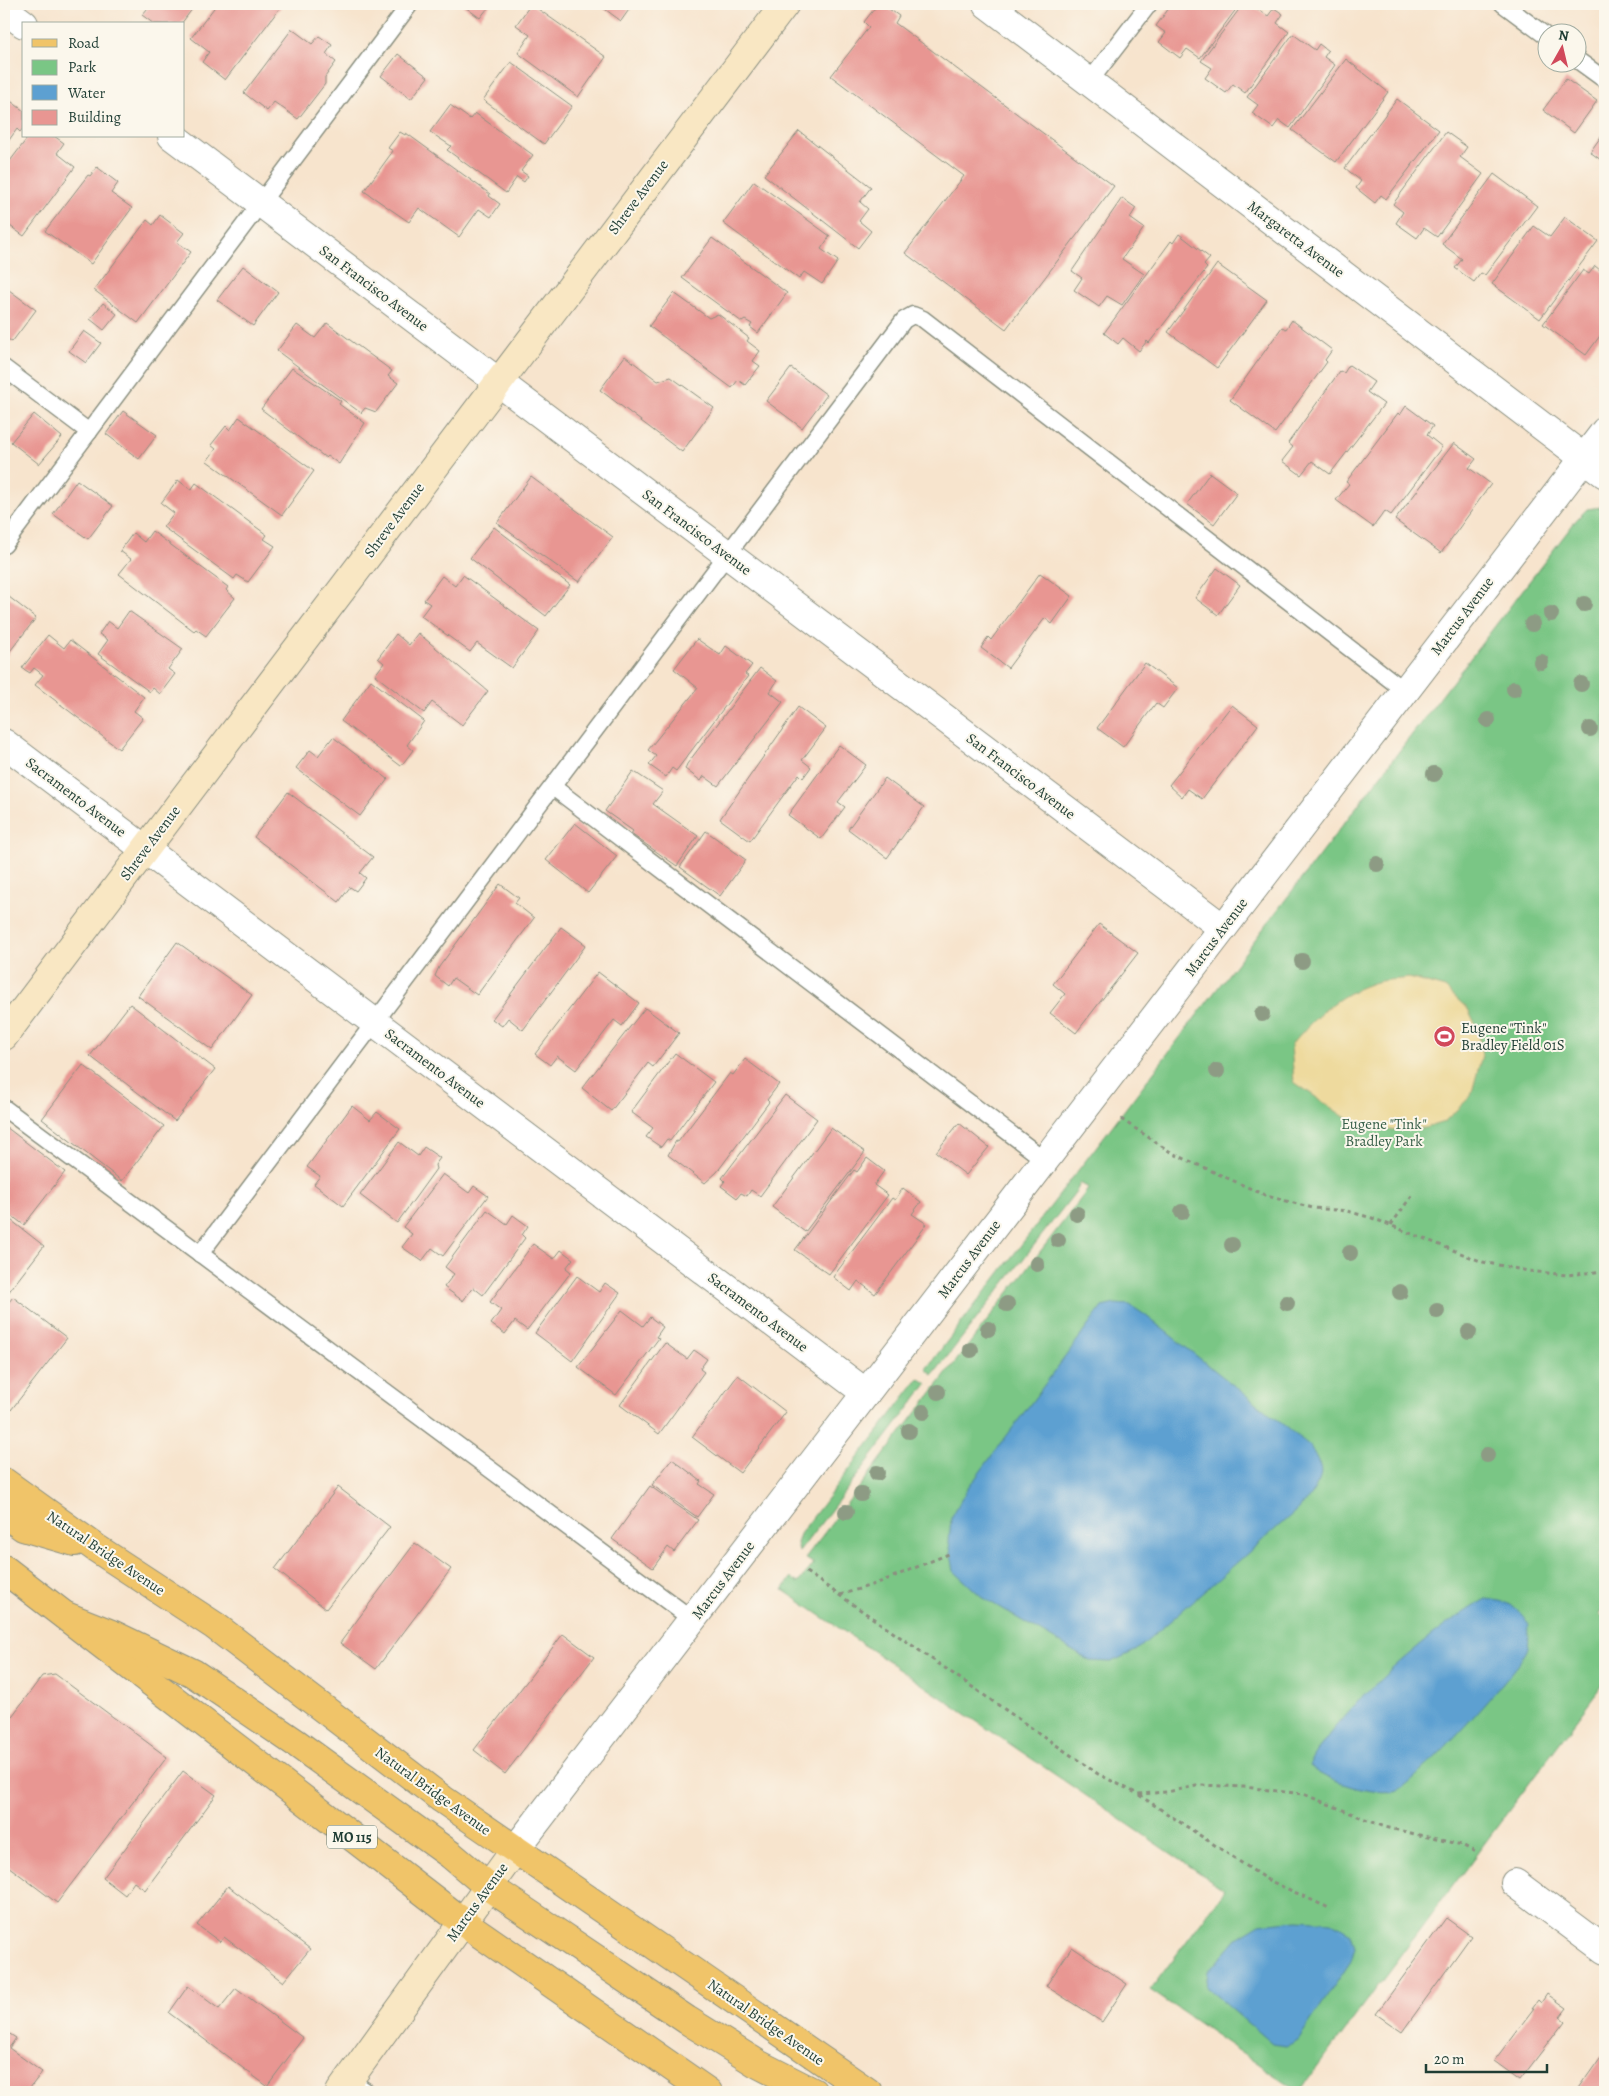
<svg xmlns="http://www.w3.org/2000/svg" width="1609" height="2096" viewBox="0 0 1609 2096" font-family="Alegreya,serif">
<rect width="100%" height="100%" fill="#fbf7ec"/>
<filter id="ink" filterUnits="userSpaceOnUse"><feTurbulence type="fractalNoise" baseFrequency=".02" numOctaves="2"/><feDisplacementMap in="SourceGraphic" scale="10" xChannelSelector="R" yChannelSelector="G"/><feConvolveMatrix kernelMatrix="1 2 1 2 8 2 1 2 1" color-interpolation-filters="sRGB"/></filter>
<filter id="wash" filterUnits="userSpaceOnUse"><feTurbulence type="fractalNoise" baseFrequency=".0096" numOctaves="4" result="noise"/><feDisplacementMap in="SourceGraphic" scale="20" xChannelSelector="R" yChannelSelector="G"/><feGaussianBlur stdDeviation="1.12" result="paint"/><feColorMatrix in="noise" values="0 0 0 0 0 0 0 0 0 0 0 0 0 0 0 0 0 1.4 0 .05"/><feComposite in="paint" operator="in"/></filter>
<g filter="url(#wash)">
<rect width="100%" height="100%" fill="#f7e4cd"/>
<g fill="#7ac685" stroke="#4c825c">
<polygon points="1601,507 1605,509 1605,1605 1599,1613 1605,1619 1605,1682 1299,2092 1150,1990 1225,1890 783,1590 791,1578 798,1583 814,1564 805,1558 1089,1188 1080,1183 1077,1190 933,1375 926,1369 1577,519 1587,509"/>
<polygon points="919,1378 927,1384 799,1552 797,1543 800,1534"/>
</g>
<path fill="#eeda9e" stroke="#868c69" d="M1409,978l36,10 23,21 10,20 4,26 -11,41 -27,26 -19,6 -37,2 -39,-10 -55,-38 -3,-37c22,-26 46,-50 79,-61 12,-5 27,-4 39,-6z"/>
<g fill="#5da0d1" stroke="#3e6e82">
<path d="M1115,1304l15,1 15,10 165,131c17,30 13,30 -5,57l-168,147 -26,12 -21,-1 -108,-64 -28,-26 -5,-29 2,-24 15,-27 136,-184z"/>
<path d="M1486,1599c24,3 28,5 43,25 -1,7 1,19 -2,26 -7,18 -113,135 -129,140 -24,7 -71,-8 -89,-24 25,-53 125,-139 177,-167z"/>
<polygon points="1298,1920 1332,1922 1351,1933 1355,1947 1351,1961 1298,2040 1287,2046 1272,2044 1206,1987 1208,1972 1237,1938 1260,1924"/>
</g>
<g id="blocks">
<g fill="#e89692">
<polygon points="143,4 196,4 181,24 154,24 142,15 148,8"/>
<polygon points="217,4 283,4 225,80 202,62 209,52 191,38"/>
<polygon points="381,4 394,4 389,10"/>
<polygon points="461,4 491,4 480,18"/>
<polygon points="531,4 606,57 578,97 518,53 530,35 516,25"/>
<polygon points="598,4 633,4 621,21"/>
<polygon points="878,4 882,4 899,16 895,23 1114,186 1006,329 905,253 964,176 831,76 869,27 864,22"/>
<polygon points="1172,4 1240,4 1200,58 1187,49 1180,58 1159,42 1166,33 1156,26"/>
<polygon points="1243,4 1250,4 1268,16 1274,8 1283,14 1277,23 1289,32 1245,93 1233,84 1226,93 1205,78 1212,68 1201,61"/>
<polygon points="292,29 312,44 319,36 332,45 326,54 336,62 325,77 325,84 298,119 274,102 267,111 244,93"/>
<polygon points="1293,34 1315,50 1319,44 1328,51 1324,57 1335,65 1290,128 1279,120 1273,128 1252,113 1258,105 1247,97"/>
<polygon points="398,54 428,77 411,99 381,76"/>
<polygon points="1346,59 1388,92 1336,162 1292,130"/>
<polygon points="511,62 572,106 544,144 483,100"/>
<polygon points="1566,79 1597,101 1574,133 1543,110"/>
<polygon points="4,96 24,111 24,127 20,132 17,129 4,147"/>
<polygon points="1397,99 1439,130 1386,199 1381,195 1375,203 1356,188 1361,181 1345,168"/>
<polygon points="450,105 470,119 475,113 533,155 521,171 528,176 524,182 517,177 506,193 447,150 451,146 430,132"/>
<polygon points="799,131 871,187 860,202 868,209 859,221 871,231 858,248 764,175"/>
<polygon points="1605,131 1605,163 1590,152"/>
<polygon points="400,132 405,135 406,133 490,194 489,196 500,204 491,217 479,209 459,237 419,208 409,222 364,191 393,151 388,148"/>
<polygon points="1446,132 1467,147 1460,157 1483,174 1437,237 1424,228 1417,238 1396,223 1403,212 1393,204"/>
<polygon points="29,136 54,136 64,143 57,153 75,167 24,236 10,226 4,234 4,169"/>
<polygon points="97,167 118,183 111,193 132,208 91,264 45,231 88,175 90,176"/>
<polygon points="1494,174 1537,206 1485,275 1481,273 1474,282 1455,268 1462,259 1442,244"/>
<polygon points="754,181 830,236 821,249 838,261 822,284 804,272 799,279 723,223"/>
<polygon points="1122,198 1136,208 1130,218 1144,228 1122,259 1144,274 1122,305 1107,296 1099,307 1074,290 1082,278 1072,271"/>
<polygon points="160,215 184,233 177,242 191,252 138,323 94,290 147,220 153,225"/>
<polygon points="1565,217 1598,241 1540,319 1492,284 1534,226 1550,237"/>
<polygon points="1179,234 1210,258 1204,265 1207,268 1149,343 1147,341 1139,351 1123,338 1118,344 1104,333 1171,241 1173,243"/>
<polygon points="712,238 787,293 758,333 750,327 752,324 745,320 742,322 682,278"/>
<polygon points="1217,264 1267,300 1217,368 1168,332"/>
<polygon points="243,266 278,292 253,326 217,300"/>
<polygon points="1595,266 1605,274 1605,329 1586,355 1543,324 1583,270 1589,274"/>
<polygon points="9,290 36,310 12,342 4,336 4,297"/>
<polygon points="674,293 709,318 718,314 749,338 747,341 760,351 753,361 760,366 745,385 738,380 732,388 649,326"/>
<polygon points="103,303 117,314 104,330 90,319"/>
<polygon points="1292,320 1332,350 1325,360 1327,362 1275,433 1230,400 1282,327 1286,329"/>
<polygon points="327,323 392,371 388,376 398,383 376,412 365,408 361,413 277,351 297,325 315,338"/>
<polygon points="84,331 101,343 86,363 69,351"/>
<polygon points="625,356 658,381 671,377 714,408 682,452 600,390"/>
<polygon points="1349,365 1374,382 1367,392 1384,404 1330,474 1312,461 1301,475 1282,461 1293,447 1288,443 1340,371 1344,373"/>
<polygon points="292,368 341,401 339,404 365,423 339,464 328,456 326,458 261,409"/>
<polygon points="791,368 827,395 802,428 766,401"/>
<polygon points="1406,406 1433,426 1427,435 1442,447 1391,515 1385,511 1373,527 1336,500 1349,484 1346,482 1398,413 1400,415"/>
<polygon points="123,411 157,435 139,459 106,434"/>
<polygon points="34,414 62,437 39,464 11,442"/>
<polygon points="239,417 314,471 282,515 207,461 216,449 211,445 226,426 230,430"/>
<polygon points="1454,443 1476,459 1469,468 1491,484 1441,553 1395,520"/>
<polygon points="1210,473 1237,493 1214,524 1187,504"/>
<polygon points="531,477 613,537 579,582 497,523"/>
<polygon points="77,480 113,506 88,539 53,514"/>
<polygon points="178,480 191,490 196,483 267,535 264,539 275,546 248,582 237,575 234,579 163,527 174,513 161,503"/>
<polygon points="494,527 570,585 546,616 470,558"/>
<polygon points="152,531 228,587 226,590 235,598 206,636 196,629 194,631 119,574 131,559 120,551 133,533 144,542"/>
<polygon points="1217,568 1240,585 1218,615 1195,598"/>
<polygon points="1040,573 1072,596 1052,624 1045,618 1008,668 981,648 988,637 991,640"/>
<polygon points="463,575 539,631 512,668 477,643 470,652 421,616 430,604 424,600 442,576 455,586"/>
<polygon points="4,593 36,618 7,655 4,652"/>
<polygon points="129,611 183,649 168,669 175,674 160,694 153,688 150,692 98,654 108,640 99,634 108,621 117,628"/>
<polygon points="418,633 488,691 462,725 432,702 424,713 375,675 384,663 378,658 396,634 409,645"/>
<polygon points="48,635 64,648 70,640 144,697 134,711 143,718 119,749 35,685 43,675 34,668 30,673 22,668"/>
<polygon points="697,639 720,655 726,646 752,665 745,674 748,676 676,771 672,768 666,777 649,765 656,756 648,750 698,688 674,669"/>
<polygon points="1145,663 1178,688 1163,708 1156,703 1123,747 1097,728"/>
<polygon points="760,668 777,681 770,692 783,702 718,786 704,776 701,781 685,769 687,764"/>
<polygon points="371,680 424,721 407,745 413,750 401,766 341,721"/>
<polygon points="1232,705 1258,725 1202,799 1188,789 1182,797 1169,785"/>
<polygon points="798,707 826,728 802,760 811,767 803,778 799,774 750,841 720,819"/>
<polygon points="333,737 388,779 360,816 296,768 310,750 318,756"/>
<polygon points="839,745 866,765 838,802 845,807 821,839 788,815"/>
<polygon points="633,771 663,791 653,804 698,836 677,866 631,834 633,831 605,811"/>
<polygon points="885,778 924,807 887,858 848,829"/>
<polygon points="288,792 373,857 360,873 366,878 356,891 350,887 339,902 254,837"/>
<polygon points="575,823 617,856 588,893 546,860"/>
<polygon points="706,831 746,860 720,896 680,867"/>
<polygon points="500,884 519,898 515,903 534,918 477,995 453,978 448,986 435,976 439,967"/>
<polygon points="1099,924 1138,953 1076,1033 1050,1013 1065,994 1053,984"/>
<polygon points="561,927 586,945 523,1030 508,1018 502,1026 492,1019"/>
<polygon points="177,942 252,995 212,1050 138,996"/>
<polygon points="598,972 639,1003 622,1026 614,1020 576,1070 557,1056 550,1065 535,1054"/>
<polygon points="130,1004 215,1069 175,1121 90,1056"/>
<polygon points="645,1008 679,1033 653,1067 648,1063 611,1111 582,1088"/>
<polygon points="675,1053 714,1082 670,1141 667,1139 661,1147 646,1137 653,1128 631,1112"/>
<polygon points="745,1059 779,1084 767,1100 769,1102 717,1172 705,1183 668,1155 676,1141 678,1142 730,1073 733,1075"/>
<polygon points="83,1065 164,1126 122,1181 42,1119"/>
<polygon points="785,1095 817,1119 760,1196 751,1190 747,1196 741,1193 737,1198 721,1186 725,1181 722,1178"/>
<polygon points="352,1106 370,1120 377,1112 400,1129 343,1206 314,1184 320,1176 307,1167"/>
<polygon points="959,1123 989,1147 966,1175 936,1152"/>
<polygon points="6,1127 65,1172 24,1225 4,1210 4,1131"/>
<polygon points="831,1128 865,1152 805,1232 772,1207"/>
<polygon points="399,1142 418,1156 424,1147 440,1158 435,1165 436,1169 397,1223 360,1195"/>
<polygon points="867,1158 884,1171 874,1185 888,1195 829,1274 795,1250 854,1170 857,1172"/>
<polygon points="443,1174 469,1193 474,1186 488,1196 443,1256 432,1248 422,1261 402,1247 412,1234 403,1227"/>
<polygon points="903,1188 921,1202 912,1214 927,1224 875,1294 858,1281 851,1291 833,1277 892,1198 895,1200"/>
<polygon points="487,1210 507,1224 513,1215 528,1226 522,1235 525,1238 483,1295 473,1287 463,1301 444,1287 454,1274 445,1267"/>
<polygon points="7,1217 44,1246 4,1298 4,1221"/>
<polygon points="533,1244 554,1259 561,1250 573,1259 566,1268 571,1272 527,1330 515,1321 505,1334 491,1324 501,1310 490,1302"/>
<polygon points="577,1276 599,1292 605,1283 620,1293 572,1361 535,1333"/>
<polygon points="13,1297 67,1338 11,1410 4,1405 4,1308"/>
<polygon points="622,1310 643,1326 650,1317 663,1327 656,1337 659,1338 616,1395 578,1367"/>
<polygon points="665,1343 687,1359 694,1350 707,1359 700,1369 704,1372 659,1434 620,1405"/>
<polygon points="738,1375 786,1412 740,1473 692,1437"/>
<polygon points="672,1459 701,1481 699,1484 714,1494 697,1517 652,1485"/>
<polygon points="650,1486 698,1520 674,1552 668,1547 653,1568 612,1539"/>
<polygon points="338,1487 390,1527 326,1609 275,1569"/>
<polygon points="415,1543 451,1569 376,1669 340,1643"/>
<polygon points="563,1634 594,1657 505,1774 474,1750"/>
<polygon points="55,1674 167,1757 57,1903 4,1863 4,1727 42,1676"/>
<polygon points="183,1771 216,1795 145,1890 134,1882 125,1895 103,1878"/>
<polygon points="228,1886 310,1949 283,1982 224,1937 220,1942 197,1925"/>
<polygon points="1446,1918 1471,1936 1402,2032 1376,2014"/>
<polygon points="1072,1947 1127,1984 1102,2022 1046,1986"/>
<polygon points="188,1986 219,2009 236,1988 303,2038 267,2086 169,2013"/>
<polygon points="1547,1994 1567,2008 1560,2017 1565,2021 1520,2080 1494,2061 1534,2008 1532,2008 1538,2000 1541,2003"/>
<polygon points="5,2031 16,2038 9,2048 42,2072 27,2092 4,2092"/>
<polygon points="1605,2051 1605,2092 1576,2092"/>
</g>
</g>
</g>
<g filter="url(#ink)">
<use href="#blocks" fill-opacity="0" stroke="#8b9080" stroke-width="1"/>
<g fill="none" stroke-linecap="round" stroke-linejoin="round">
<defs>
<g id="lane">
<polyline points="1503,4 1546,36"/>
<polyline points="1576,59 1605,80"/>
<polyline points="1089,82 1149,4"/>
<polyline points="4,368 89,432"/>
<polyline points="4,545 410,4"/>
<polyline points="553,787 1045,1160"/>
<polyline points="4,1108 693,1620"/>
<polyline points="200,1254 904,320 913,315 923,319 1405,691"/>
<polyline points="350,2080 367,2092"/>
</g>
<g id="street">
<polyline points="987,4 1605,474"/>
<polyline points="4,9 24,24"/>
<polyline points="172,136 1223,928"/>
<polyline points="4,743 866,1393"/>
<polyline points="515,1850 1605,431"/>
<polyline points="1515,1883 1605,1950"/>
</g>
<g id="secondary">
<polyline points="4,1036 785,4"/>
<polyline points="340,2092 515,1850"/>
</g>
<g id="primary">
<polyline points="4,1482 96,1548 215,1626 442,1799 868,2092"/>
<polyline points="4,1513 23,1527 75,1542"/>
<polyline points="4,1569 463,1922 708,2092"/>
<polyline points="66,1616 114,1635 193,1673 296,1743 451,1855 489,1887 687,2020 758,2064 813,2092"/>
</g>
</defs>
<use href="#lane" stroke="#8b9080" stroke-width="19"/>
<use href="#street" stroke="#8b9080" stroke-width="30"/>
<use href="#secondary" stroke="#8b9080" stroke-width="30"/>
<use href="#primary" stroke="#8b9080" stroke-width="30"/>
<g stroke="#8b9080" stroke-width="3" stroke-dasharray="4 4" stroke-linecap="butt">
<polyline points="1121,1119 1172,1153 1267,1196 1313,1208 1347,1211 1372,1218 1483,1262 1528,1271 1567,1275 1605,1271"/>
<polyline points="1391,1225 1413,1194"/>
<polyline points="806,1572 1098,1774 1138,1794 1167,1792 1201,1785 1244,1787 1303,1794 1385,1827 1462,1845 1477,1853"/>
<polyline points="840,1595 878,1583 951,1553"/>
<polyline points="1139,1795 1266,1879 1331,1909"/>
</g>
<use href="#lane" stroke="#fff" stroke-width="16"/>
<use href="#street" stroke="#fff" stroke-width="28"/>
<use href="#secondary" stroke="#f9e7c3" stroke-width="28"/>
<use href="#primary" stroke="#f0c469" stroke-width="28"/>
</g>
<g fill="#8d9b84">
<circle cx="1584" cy="604" r="8"/>
<circle cx="1551" cy="614" r="8"/>
<circle cx="1532" cy="624" r="8"/>
<circle cx="1541" cy="662" r="8"/>
<circle cx="1581" cy="684" r="8"/>
<circle cx="1514" cy="689" r="8"/>
<circle cx="1488" cy="720" r="8"/>
<circle cx="1590" cy="729" r="8"/>
<circle cx="1434" cy="774" r="8"/>
<circle cx="1377" cy="864" r="8"/>
<circle cx="1302" cy="961" r="8"/>
<circle cx="1262" cy="1014" r="8"/>
<circle cx="1217" cy="1071" r="8"/>
<circle cx="1182" cy="1212" r="8"/>
<circle cx="1077" cy="1214" r="8"/>
<circle cx="1058" cy="1240" r="8"/>
<circle cx="1232" cy="1245" r="8"/>
<circle cx="1350" cy="1253" r="8"/>
<circle cx="1037" cy="1264" r="8"/>
<circle cx="1400" cy="1292" r="8"/>
<circle cx="1287" cy="1303" r="8"/>
<circle cx="1007" cy="1304" r="8"/>
<circle cx="1437" cy="1311" r="8"/>
<circle cx="988" cy="1329" r="8"/>
<circle cx="1469" cy="1332" r="8"/>
<circle cx="971" cy="1350" r="8"/>
<circle cx="938" cy="1392" r="8"/>
<circle cx="923" cy="1412" r="8"/>
<circle cx="909" cy="1431" r="8"/>
<circle cx="1487" cy="1455" r="8"/>
<circle cx="877" cy="1473" r="8"/>
<circle cx="861" cy="1494" r="8"/>
<circle cx="846" cy="1512" r="8"/>
</g>
</g>
<defs>
<symbol id="stadium-disc" viewBox="-11 -11 22 22"><circle r="9.5" fill="#d1495b" stroke="#fbf7ec"/><path d="M0-5a6.5 5 0 1 0 0 10a6.5 5 0 1 0 0-10ZM-3.5-1.8h7v3.6h-7Z" fill="#fff"/></symbol>
</defs>
<g fill-rule="evenodd">
<use href="#stadium-disc" x="1432" y="1024" width="25" height="25"/>
</g>
<g text-anchor="middle" dominant-baseline="central" stroke-width="4" stroke-linejoin="round" paint-order="stroke">
<rect fill="#fbf7ec" stroke="#61756b" stroke-width="1" x="327" y="1825.5" width="50" height="23" rx="4"/>
<g font-size="14" font-weight="bold" fill="#1f3d34">
<text x="352" y="1837">MO 115</text>
</g>
<g font-size="15" fill="#1f3d34" stroke="#fbf7ec">
<text transform="translate(638 197) rotate(-53)">Shreve Avenue</text>
<text transform="translate(1296 239) rotate(37)">Margaretta Avenue</text>
<text transform="translate(374 288) rotate(37)">San Francisco Avenue</text>
<text transform="translate(394 520) rotate(-53)">Shreve Avenue</text>
<text transform="translate(697 532) rotate(37)">San Francisco Avenue</text>
<text transform="translate(1462 616) rotate(-53)">Marcus Avenue</text>
<text transform="translate(1021 776) rotate(37)">San Francisco Avenue</text>
<text transform="translate(76 797) rotate(37)">Sacramento Avenue</text>
<text transform="translate(150 843) rotate(-53)">Shreve Avenue</text>
<text transform="translate(1216 937) rotate(-53)">Marcus Avenue</text>
<text transform="translate(435 1068) rotate(37)">Sacramento Avenue</text>
<text transform="translate(969 1259) rotate(-53)">Marcus Avenue</text>
<text transform="translate(758 1312) rotate(37)">Sacramento Avenue</text>
<text transform="translate(106 1553) rotate(34)">Natural Bridge Avenue</text>
<text transform="translate(723 1580) rotate(-53)">Marcus Avenue</text>
<text transform="translate(433 1791) rotate(36)">Natural Bridge Avenue</text>
<text transform="translate(477 1902) rotate(-54)">Marcus Avenue</text>
<text transform="translate(766 2022) rotate(35)">Natural Bridge Avenue</text>
</g>
<g font-size="15" fill="#1f3d34" stroke="#fbf7ec" text-anchor="start">
<text x="1461" y="1028">Eugene "Tink"<tspan x="1461" dy="17">Bradley Field 01S</tspan></text>
</g>
<g font-size="15" fill="#365f48" stroke="#fbf7ec">
<text x="1384" y="1124">Eugene "Tink"<tspan x="1384" dy="17">Bradley Park</tspan></text>
</g>
</g>
<rect width="1609" height="2096" fill="none" stroke="#fbf7ec" stroke-width="20"/>
<rect x="22" y="22" width="162" height="115" fill="#fbf7ec" stroke="#a3ada2"/>
<rect x="32" y="39" width="25" height="8" fill="#f0c469" stroke="#a3ada2"/>
<text x="68" y="48" font-size="15" fill="#1f3d34">Road</text>
<rect x="32" y="60" width="25" height="15" fill="#7ac685" stroke="#a3ada2"/>
<text x="68" y="72" font-size="15" fill="#1f3d34">Park</text>
<rect x="32" y="85" width="25" height="15" fill="#5da0d1" stroke="#a3ada2"/>
<text x="68" y="98" font-size="15" fill="#1f3d34">Water</text>
<rect x="32" y="110" width="25" height="15" fill="#e89692" stroke="#a3ada2"/>
<text x="68" y="122" font-size="15" fill="#1f3d34">Building</text>
<g transform="translate(1562 48) rotate(8)"><circle r="24" fill="#fbf7ec" stroke="#a3ada2"/>
<path d="M0-4L9 19L0 12L-9 19Z" fill="#d1495b"/>
<text y="-8" font-size="14" font-weight="bold" text-anchor="middle" fill="#1f3d34">N</text>
</g>
<path d="M1426 2064v8h121v-8" fill="none" stroke="#1f3d34" stroke-width="2.5"/>
<text x="1434" y="2064" font-size="15" fill="#1f3d34" stroke="#fbf7ec" stroke-width="4" paint-order="stroke">20 m</text>
</svg>
